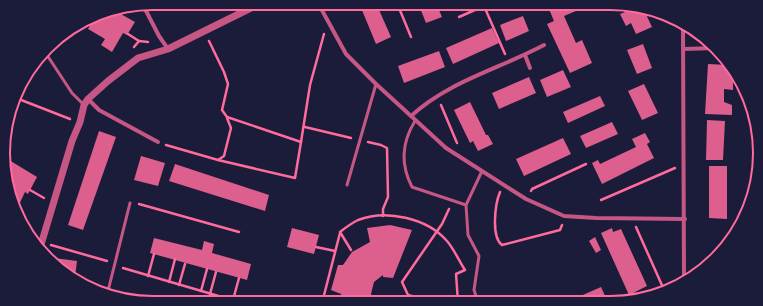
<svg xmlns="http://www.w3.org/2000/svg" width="763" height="306" viewBox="0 0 763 306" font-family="Jost,sans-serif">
<rect width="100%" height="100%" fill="#1b1b3a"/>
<g fill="#dd5f8e">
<polygon points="194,3 208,3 205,9"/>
<polygon points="359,3 376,3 391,37 376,44"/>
<polygon points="418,3 436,3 442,17 426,23"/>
<polygon points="562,3 595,3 564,16 576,43 582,40 592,63 570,73 547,24 554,21 549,9"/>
<polygon points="631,6 643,8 652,27 636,34 631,23 626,26 620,14 625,12 624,10"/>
<polygon points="117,9 120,11 119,13 135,22 127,35 123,33 112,52 101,45 105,39 88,29 95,17 98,19 105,11"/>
<polygon points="523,16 529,31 506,41 500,25"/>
<polygon points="492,28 499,43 453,64 446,48"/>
<polygon points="643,44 652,68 637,74 627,50"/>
<polygon points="439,51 445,67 404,83 398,66"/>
<polygon points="708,64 728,65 733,72 733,90 724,89 724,102 732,105 732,115 705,114"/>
<polygon points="563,70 571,87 547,97 540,80"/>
<polygon points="529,77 536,93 499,109 492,93"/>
<polygon points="644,84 658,113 642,120 628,91"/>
<polygon points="600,96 605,106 568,123 563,112"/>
<polygon points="470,102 486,135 488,135 493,144 478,151 473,141 470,143 454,110"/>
<polygon points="707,120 725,121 723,160 706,160"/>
<polygon points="612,122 618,134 586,148 580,136"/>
<polygon points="99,131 116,137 83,230 68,225"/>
<polygon points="645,133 650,142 647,144 654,158 602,184 592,163 598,160 600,164 636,147 632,139"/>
<polygon points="563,138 571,154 524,176 516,159"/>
<polygon points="141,156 165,163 158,186 134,180"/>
<polygon points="9,160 37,177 28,194 25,192 17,209 6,182 5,167"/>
<polygon points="175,164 269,195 265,211 169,181"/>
<polygon points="709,166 727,166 727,219 709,218"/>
<polygon points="390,225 412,230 393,278 383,277 383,275 374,282 371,294 375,302 344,302 341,294 331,290 338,265 343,265 352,252 370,242 367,228"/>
<polygon points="292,228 319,235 314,254 287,247"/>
<polygon points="612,228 613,232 621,229 647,286 629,295 601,233"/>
<polygon points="595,237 601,250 596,253 589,241"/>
<polygon points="154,238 202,250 204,241 214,244 212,253 251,264 247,280 150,253"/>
<polygon points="54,258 77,261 75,277 62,272 54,263"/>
<polygon points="601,287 606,298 598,302 567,302"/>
<polygon points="402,295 424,302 399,302"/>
</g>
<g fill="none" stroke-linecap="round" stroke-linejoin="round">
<g stroke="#ff6b9d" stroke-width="2.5">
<polyline points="397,3 411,37"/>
<polyline points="459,3 462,10"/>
<polyline points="459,17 484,6 505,54"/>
<polyline points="128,34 139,41"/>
<polyline points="209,41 224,72 228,84 222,110 227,117 301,142 310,85 324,34"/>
<polyline points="134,47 139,41 148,42"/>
<polyline points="16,98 70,119"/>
<polyline points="441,105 457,143"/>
<polyline points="305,127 351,138"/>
<polyline points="368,142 381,145 387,148 388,197 383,209 383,216"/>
<polyline points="166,145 218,160 295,178 301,142"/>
<polyline points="218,160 224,156 231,128 227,118"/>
<polyline points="30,190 44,198"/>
<polyline points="531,191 532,189 586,164"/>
<path d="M500,192c-5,12 -9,45 2,53l58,-15 2,-5"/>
<polyline points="601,200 675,168"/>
<polyline points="139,204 239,232"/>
<polyline points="636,227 665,292"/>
<polyline points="51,245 107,261"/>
<polyline points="316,247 335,251"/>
<path d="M351,250l-11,-18c5,-4 12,-9 18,-12 28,-11 69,-2 89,21 7,8 12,20 18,29l-9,4 2,28"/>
<polyline points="123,268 239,302"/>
<polyline points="148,276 154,254"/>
<polyline points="169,282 175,259"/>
<polyline points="179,285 185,264"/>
<polyline points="201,291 207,269"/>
<polyline points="210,294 216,272"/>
<polyline points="233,300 239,278"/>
<polyline points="434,302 408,295 402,282 442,224 449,209"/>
<polyline points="322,303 340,233"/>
</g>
<g stroke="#c65784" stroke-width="3">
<polyline points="45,52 72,93 84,105"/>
<path d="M415,121c-13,21 -15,43 -3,66l54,18 16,-34"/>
<polyline points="758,159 758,136"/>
<polyline points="347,185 376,84"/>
<polyline points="466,205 468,235 479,256 474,290 478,302"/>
<polyline points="32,241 41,242"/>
<polyline points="107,295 130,203"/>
</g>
<g stroke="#c65784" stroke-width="4">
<polyline points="318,3 346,54 376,84 446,148 526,199 564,216 596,218 685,219"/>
<polyline points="143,5 159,36 168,49"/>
<polyline points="683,26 684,282"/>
<polyline points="684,49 715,48"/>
<polyline points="525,55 530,68"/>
<polyline points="88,99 99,110 158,142"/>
<path d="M411,116c38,-35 88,-47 133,-71"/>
</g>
<polyline stroke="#c65784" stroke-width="7" points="40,248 72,141 80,122 84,105 88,99 108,81 138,58 168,49 261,3"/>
</g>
<path d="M0 0H763V306H0ZM153 10H610A143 143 0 0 1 753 153V153A143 143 0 0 1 610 296H153A143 143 0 0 1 10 153V153A143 143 0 0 1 153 10Z" fill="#1b1b3a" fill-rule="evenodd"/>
<path fill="none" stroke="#ff6b9d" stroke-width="2" d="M153 10H610A143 143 0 0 1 753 153V153A143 143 0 0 1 610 296H153A143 143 0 0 1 10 153V153A143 143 0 0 1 153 10Z"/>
</svg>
